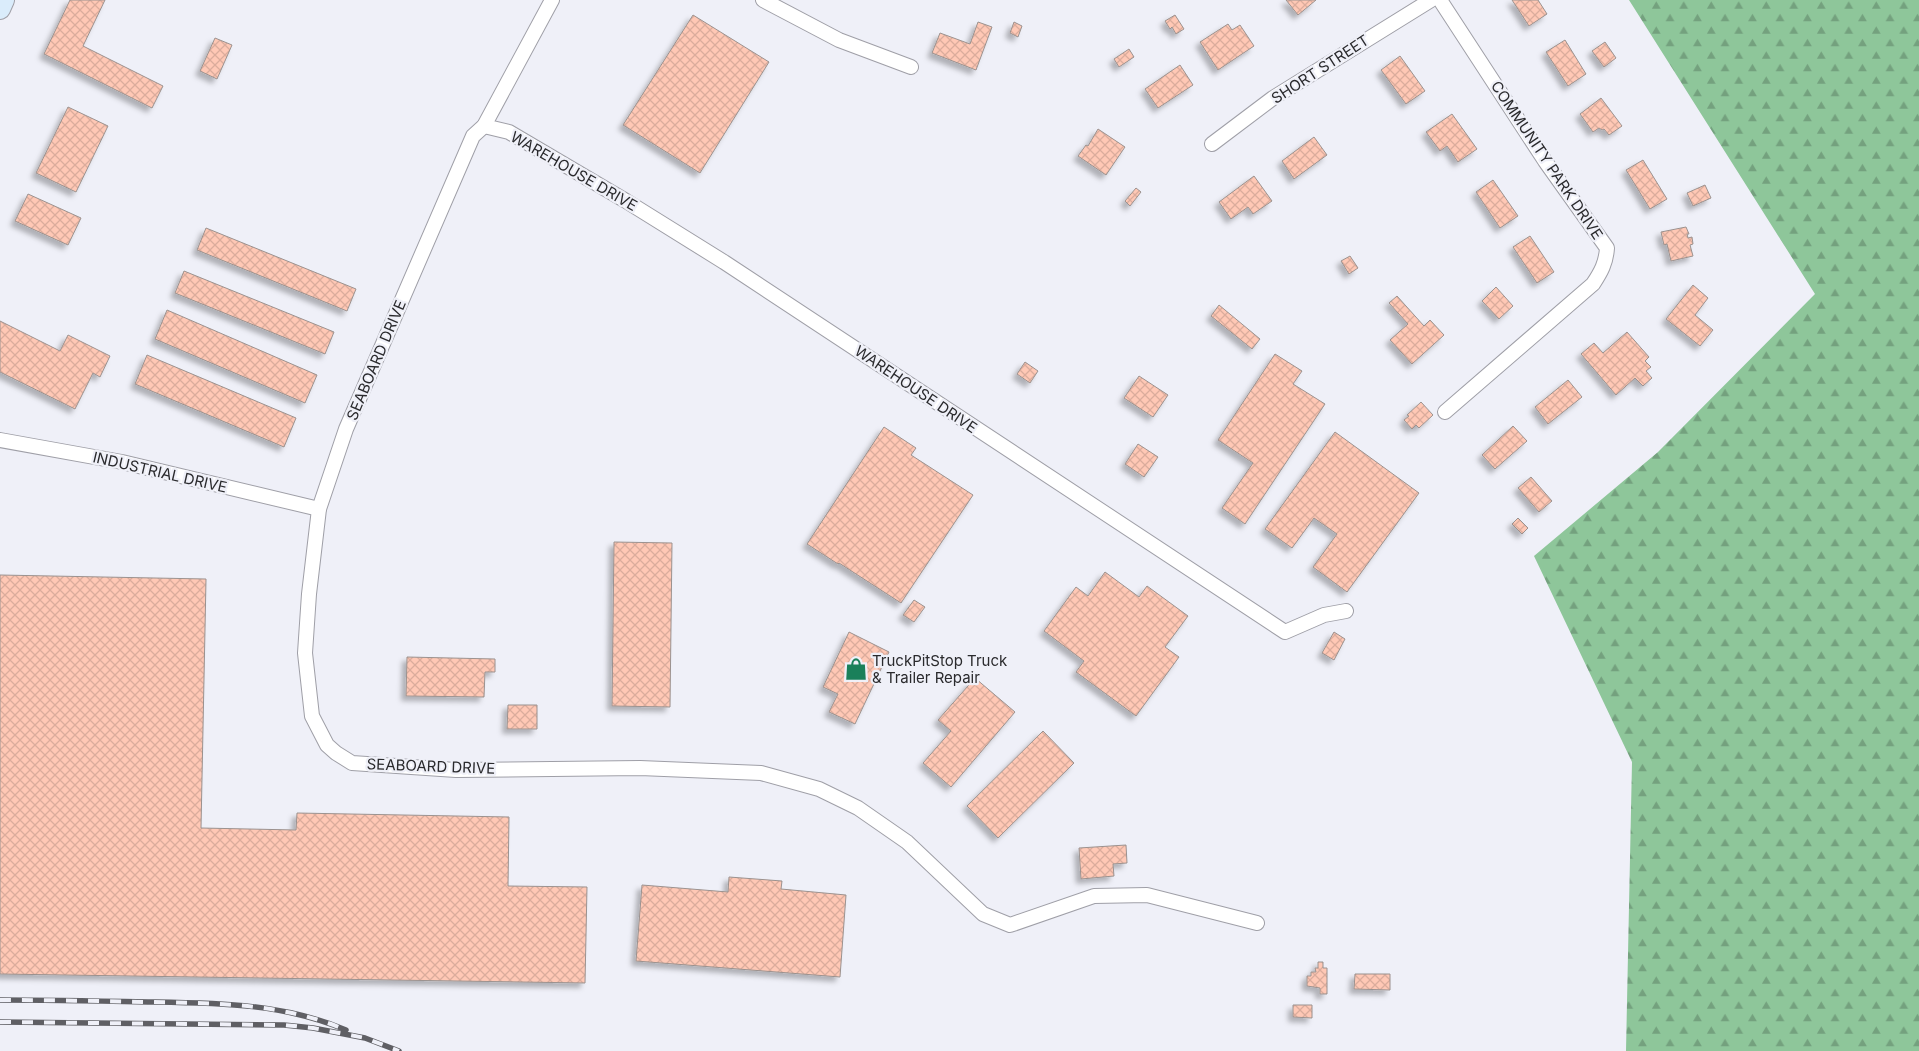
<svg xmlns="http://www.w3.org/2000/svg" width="1919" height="1051" viewBox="0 0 1919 1051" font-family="Inter,sans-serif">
<defs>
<pattern id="forest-firs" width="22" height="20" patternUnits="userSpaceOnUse" patternTransform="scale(1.25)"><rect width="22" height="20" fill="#8ec69a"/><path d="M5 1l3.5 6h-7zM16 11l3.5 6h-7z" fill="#74a17e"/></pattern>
<pattern id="building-cross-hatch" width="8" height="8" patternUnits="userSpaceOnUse" patternTransform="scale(1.25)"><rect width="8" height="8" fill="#ffc8b5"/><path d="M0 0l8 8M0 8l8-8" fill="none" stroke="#dbac9c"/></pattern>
<filter id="shadow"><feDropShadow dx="-4.5" dy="4.5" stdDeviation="2.5" flood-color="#0004"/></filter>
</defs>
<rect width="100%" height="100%" fill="#eff0f8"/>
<polygon fill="url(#forest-firs)" points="1629,0 1919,0 1919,1051 1626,1051 1632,762 1534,556 1658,452 1815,294"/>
<g fill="url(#building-cross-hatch)" stroke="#9b928f" filter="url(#shadow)">
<polygon points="70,0 105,0 83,46 163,86 152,108 44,54"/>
<polygon points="1286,0 1316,0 1298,15"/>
<polygon points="1512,0 1538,0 1547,14 1529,26"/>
<polygon points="693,15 769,62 700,173 623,125"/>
<polygon points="1175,15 1184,29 1176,34 1172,27 1170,29 1165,21"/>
<polygon points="978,22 992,27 976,70 932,53 940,33 970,44"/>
<polygon points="1014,22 1022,26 1018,37 1010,33"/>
<polygon points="1228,24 1232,30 1240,25 1254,46 1218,70 1200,42"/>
<polygon points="215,38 232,45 217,79 200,71"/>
<polygon points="1565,40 1586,74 1568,86 1546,52"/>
<polygon points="1605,42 1616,58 1604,67 1592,51"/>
<polygon points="1129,49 1134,57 1119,67 1114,59"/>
<polygon points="1400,56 1425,91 1406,104 1381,70"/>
<polygon points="1180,65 1193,85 1158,108 1145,89"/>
<polygon points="1601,98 1622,126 1609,135 1604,129 1602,130 1599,128 1593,132 1580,114"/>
<polygon points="68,107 108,126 76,192 36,173"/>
<polygon points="1452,114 1477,149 1458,162 1447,146 1440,151 1426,132"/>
<polygon points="1098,129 1125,147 1106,175 1078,156 1086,145 1088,146"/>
<polygon points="1314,137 1327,155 1294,179 1282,161"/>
<polygon points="1643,160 1667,199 1650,209 1626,170"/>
<polygon points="1254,176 1272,201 1253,214 1248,207 1231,219 1219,202"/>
<polygon points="1493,180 1518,216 1500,228 1476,192"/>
<polygon points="1705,185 1711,198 1693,206 1687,193"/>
<polygon points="1136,188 1141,192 1130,206 1125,201"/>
<polygon points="28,194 81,218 68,245 15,221"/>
<polygon points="1686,227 1689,234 1687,234 1688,238 1692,237 1693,244 1690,245 1693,256 1671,261 1667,244 1664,245 1661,232"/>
<polygon points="206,228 356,289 347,311 197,250"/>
<polygon points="1530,236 1554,272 1537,283 1513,247"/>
<polygon points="1350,256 1358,268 1349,274 1341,261"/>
<polygon points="184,271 334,332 325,354 175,293"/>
<polygon points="1693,285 1708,298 1695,315 1713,330 1700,346 1666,319"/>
<polygon points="1496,287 1513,306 1499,319 1482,301"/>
<polygon points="1397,296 1424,326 1430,320 1444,335 1412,364 1390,340 1408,324 1389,303"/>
<polygon points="1219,305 1260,339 1252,349 1211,316"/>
<polygon points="167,310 317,375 305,403 155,339"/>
<polygon points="0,321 60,351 68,335 110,356 100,377 93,373 75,409 0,372"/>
<polygon points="1627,332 1649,357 1645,361 1651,367 1646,371 1652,378 1643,386 1635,378 1616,395 1581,354 1594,343 1603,353"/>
<polygon points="1275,354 1302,371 1293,384 1325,404 1245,524 1222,508 1253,463 1218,440"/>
<polygon points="147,355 296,418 284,447 135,384"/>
<polygon points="1025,362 1038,371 1030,383 1017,374"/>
<polygon points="1139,376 1168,395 1153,417 1124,398"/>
<polygon points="1568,380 1582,397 1548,424 1535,407"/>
<polygon points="1421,402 1433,415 1419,428 1416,425 1412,429 1404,420 1409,416 1407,415"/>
<polygon points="1513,426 1527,441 1495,469 1482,455"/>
<polygon points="884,427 916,448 911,455 973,495 901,603 839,563 838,564 807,544"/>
<polygon points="1335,432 1419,493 1347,592 1313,567 1337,534 1314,518 1292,548 1265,529"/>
<polygon points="1138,444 1158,457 1144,477 1125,464"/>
<polygon points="1531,477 1552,501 1539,512 1518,488"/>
<polygon points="1518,518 1528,528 1522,534 1512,524"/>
<polygon points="614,542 672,543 670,707 612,706"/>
<polygon points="1105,572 1139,597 1147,586 1188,616 1165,647 1179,657 1136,716 1076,672 1084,661 1044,631 1076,587 1088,596"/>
<polygon points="0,575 206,579 201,828 296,830 297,813 509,817 508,886 587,887 585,983 0,974"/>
<polygon points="914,600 925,607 914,622 903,615"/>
<polygon points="849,632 889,652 855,724 829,712 838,694 823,687"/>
<polygon points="1334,632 1345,639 1334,660 1322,653"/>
<polygon points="407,657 495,659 495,672 485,672 484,697 406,696"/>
<polygon points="975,678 1015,712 951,787 923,763 951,731 938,720"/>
<polygon points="508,705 537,705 537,729 507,729"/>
<polygon points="1043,731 1074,763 998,838 967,806"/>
<polygon points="1126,845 1127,863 1113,864 1114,876 1081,879 1079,848"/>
<polygon points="729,877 782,881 781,889 846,895 840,977 636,961 642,885 728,892"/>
<polygon points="1318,962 1323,962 1323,968 1327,968 1327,994 1320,994 1320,988 1307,986 1307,976 1311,976 1311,972 1316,972 1315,968 1318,968"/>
<polygon points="1355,974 1390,974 1390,990 1354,989"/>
<polygon points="1293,1005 1312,1005 1312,1018 1293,1017"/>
</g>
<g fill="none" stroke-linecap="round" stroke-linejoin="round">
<defs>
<g id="street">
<polyline points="552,0 484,126 473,136 346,429 319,509 309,594 305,653 312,716 327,745 336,753 352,763 456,770 640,768 761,773 819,789 858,808 907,842 983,914 1010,925 1094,896 1147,895 1257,923"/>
<polyline points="763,0 839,40 911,67"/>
<path d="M1440,0l105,161 62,87c-1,15 -6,24 -14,36l-148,128"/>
<polyline points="484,126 509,132 626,201 724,262 1285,632 1324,615 1346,611"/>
<polyline points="1212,144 1273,98 1431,0"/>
<polyline points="0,440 122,462 319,509"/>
</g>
<polyline id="secondary" points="0,9 4,0"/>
</defs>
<use href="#street" stroke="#9f9fa7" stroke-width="16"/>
<use href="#secondary" stroke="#9f9fa7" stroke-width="22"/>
<use href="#street" stroke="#fff" stroke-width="14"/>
<use href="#secondary" stroke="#daecfb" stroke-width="20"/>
<defs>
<g id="rail">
<path d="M0,1000c49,0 99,1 148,2 68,1 135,1 198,28"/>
<polyline points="0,1022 284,1025 313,1028 365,1038 399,1051"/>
</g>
</defs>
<use href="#rail" stroke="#5f5f64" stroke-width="5.5"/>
<use href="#rail" stroke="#eff0f8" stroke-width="4" stroke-dasharray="11" stroke-linecap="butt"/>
</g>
<defs>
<symbol id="shop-bare" viewBox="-9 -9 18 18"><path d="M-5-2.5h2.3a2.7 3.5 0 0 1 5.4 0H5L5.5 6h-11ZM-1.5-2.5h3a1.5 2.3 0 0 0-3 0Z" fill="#1a805a" stroke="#eff0f8" stroke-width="2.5" paint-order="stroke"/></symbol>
</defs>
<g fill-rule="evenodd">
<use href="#shop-bare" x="840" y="653" width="32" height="32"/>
</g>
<g text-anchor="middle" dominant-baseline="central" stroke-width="4.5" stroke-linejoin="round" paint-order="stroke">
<g font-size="15" fill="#2a2a2d" stroke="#eff0f8">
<text transform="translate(1320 69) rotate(-33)">SHORT STREET</text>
<text transform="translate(1547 160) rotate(56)">COMMUNITY PARK DRIVE</text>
<text transform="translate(574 171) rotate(30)">WAREHOUSE DRIVE</text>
<text transform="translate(376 360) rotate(-67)">SEABOARD DRIVE</text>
<text transform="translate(916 389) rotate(34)">WAREHOUSE DRIVE</text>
<text transform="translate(160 472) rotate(13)">INDUSTRIAL DRIVE</text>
<text transform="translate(431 766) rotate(2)">SEABOARD DRIVE</text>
</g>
<g font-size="15" fill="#2a2a2d" stroke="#eff0f8" text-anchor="start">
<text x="872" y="660">TruckPitStop Truck<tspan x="872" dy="17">&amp; Trailer Repair</tspan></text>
</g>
</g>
</svg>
